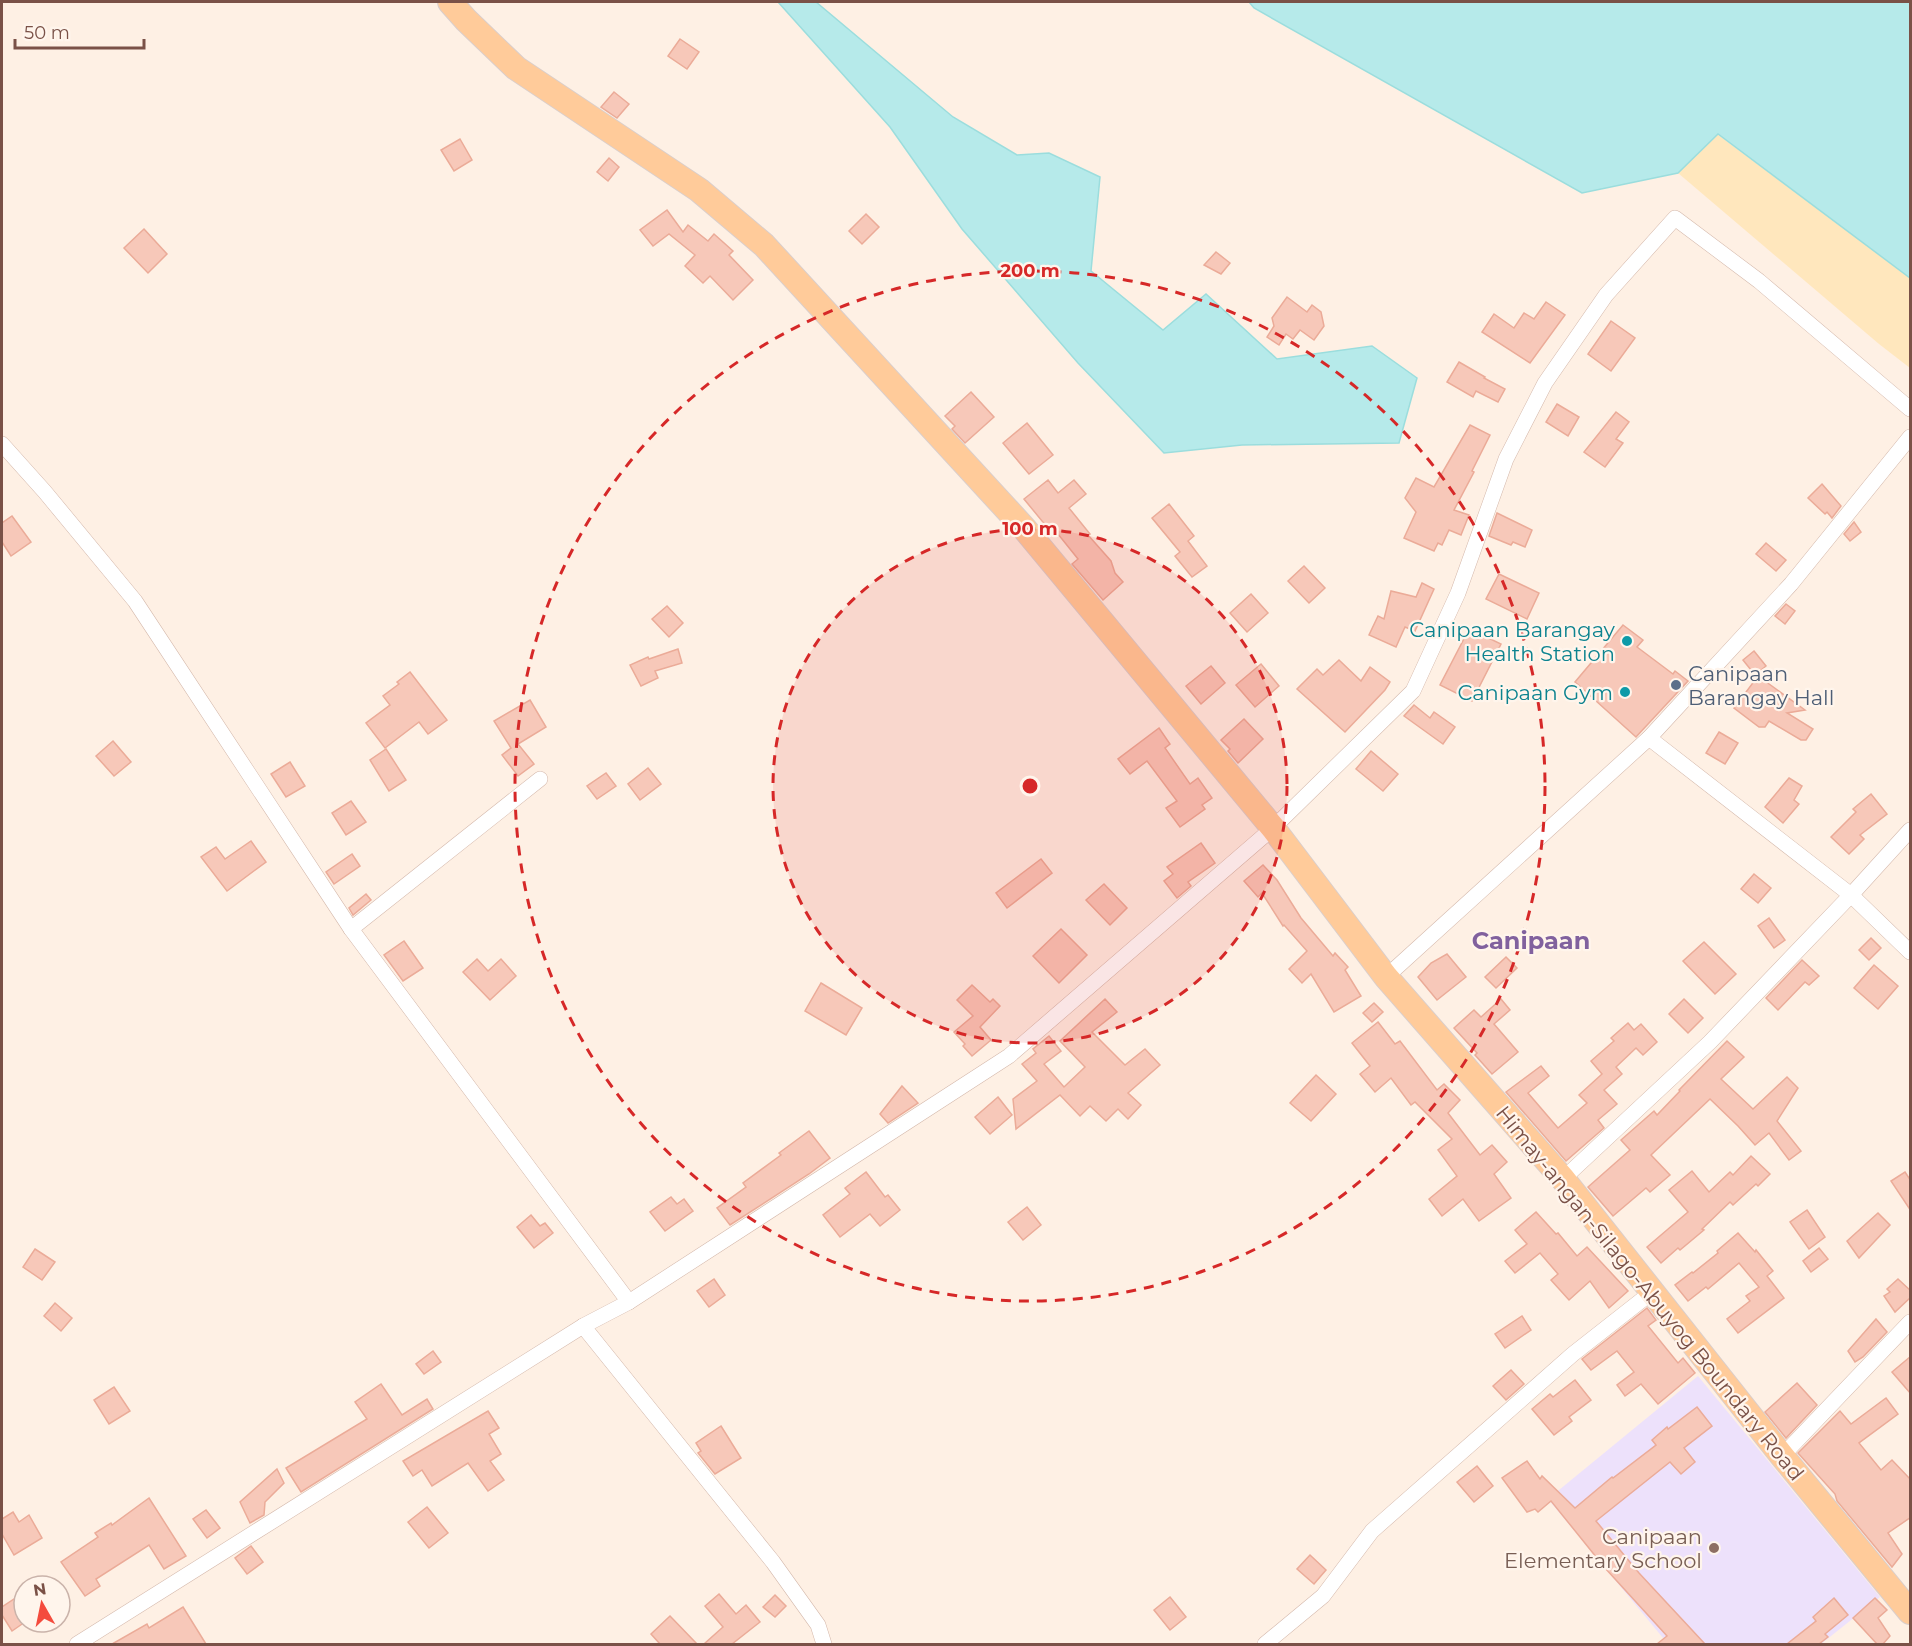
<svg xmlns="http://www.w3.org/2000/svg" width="1912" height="1646" viewBox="0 0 1912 1646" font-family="Montserrat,sans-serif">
<rect width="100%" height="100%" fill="#fef0e4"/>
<polygon fill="#ede1fb" points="1698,1376 1880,1597 1821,1644 1668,1644 1548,1499"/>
<polygon fill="#ffe7bd" points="1717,134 1910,278 1910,368 1879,344 1678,173"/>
<g fill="#b6eaea" stroke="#9bdddd" stroke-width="1.5">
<polygon points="778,2 816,2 953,117 1017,155 1049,153 1100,177 1091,271 1163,330 1206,294 1277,359 1372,346 1417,378 1399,443 1242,445 1164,453 1078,363 962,229 890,127"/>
<polygon points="1249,2 1910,2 1910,278 1718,134 1678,173 1582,193 1254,8"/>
</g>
<g fill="#f7c8b9" stroke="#ebab98" stroke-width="1.5">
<polygon points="680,39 699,52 687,69 668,56"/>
<polygon points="614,92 629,104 617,118 601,107"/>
<polygon points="460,139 472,160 454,171 441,150"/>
<polygon points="609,158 619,167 608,181 597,172"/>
<polygon points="667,210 683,232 688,225 708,241 714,234 733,251 729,255 753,280 733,300 710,276 703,283 685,266 695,255 669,234 653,246 640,230"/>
<polygon points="866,214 879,227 862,244 849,231"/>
<polygon points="144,229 167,254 148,273 124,248"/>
<polygon points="1216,252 1230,263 1221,274 1204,265"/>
<polygon points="1287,297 1307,312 1312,305 1321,312 1324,326 1314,340 1300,330 1293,339 1286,334 1279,345 1267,337 1274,326 1272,318"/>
<polygon points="1546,302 1565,315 1530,363 1482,332 1494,314 1514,328 1524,313 1534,319"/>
<polygon points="1611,321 1635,338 1611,371 1588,354"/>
<polygon points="1459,362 1485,377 1484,378 1505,389 1498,402 1476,391 1473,397 1447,382"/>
<polygon points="971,392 994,417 965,443 952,429 955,426 945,416"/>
<polygon points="1557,404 1579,417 1568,436 1546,422"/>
<polygon points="1616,412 1629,422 1616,439 1623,443 1605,467 1584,452"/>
<polygon points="1027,423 1053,455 1029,474 1003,443"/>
<polygon points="1470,425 1490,435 1472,471 1474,472 1454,510 1469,515 1461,535 1449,530 1442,545 1438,543 1434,551 1404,538 1416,512 1405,498 1416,478 1434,487"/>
<polygon points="1048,480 1058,493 1074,480 1086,494 1069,508 1090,534 1088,535 1111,561 1115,573 1123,582 1103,600 1072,564 1078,559 1054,529 1051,532 1024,499"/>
<polygon points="1822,484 1841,506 1832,518 1827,512 1825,514 1808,498"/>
<polygon points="1169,504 1194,536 1188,541 1207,566 1192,577 1175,556 1180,552 1152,518"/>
<polygon points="1497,513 1532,530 1525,547 1513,542 1511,545 1489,536"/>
<polygon points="12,516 31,542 11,556 2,542 2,523"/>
<polygon points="1854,522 1861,532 1850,541 1844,534"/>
<polygon points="1766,543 1786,560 1776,571 1756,554"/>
<polygon points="1304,566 1325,588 1309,603 1288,581"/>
<polygon points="1499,574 1539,593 1527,619 1486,599"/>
<polygon points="1422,583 1434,589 1415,631 1405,627 1396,647 1369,635 1378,616 1384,619 1391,591 1416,597"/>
<polygon points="1251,594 1268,613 1247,632 1230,613"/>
<polygon points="1786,604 1795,611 1785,624 1775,616"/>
<polygon points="667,606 683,623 669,637 652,619"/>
<polygon points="1623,625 1643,640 1637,647 1673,674 1675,671 1688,681 1636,737 1575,682"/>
<polygon points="1474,631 1501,644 1472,701 1440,685 1467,633 1472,635"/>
<polygon points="678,649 682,663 655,671 658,678 641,686 630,665 648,657 649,659"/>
<polygon points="1754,651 1766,666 1755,675 1743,660"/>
<polygon points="1339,660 1361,681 1370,667 1390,682 1385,690 1345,732 1297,689 1317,669 1323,675"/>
<polygon points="1261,664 1279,686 1255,707 1236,685"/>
<polygon points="1211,666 1225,683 1201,704 1186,686"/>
<polygon points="410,672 447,720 428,734 419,722 385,748 366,723 390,705 383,696 399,684 397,682"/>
<polygon points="1758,676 1805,710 1787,713 1813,729 1806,740 1801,740 1769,721 1765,727 1759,727 1734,708"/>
<polygon points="530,700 546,727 518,744 534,764 518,776 502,755 511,748 494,721"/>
<polygon points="1414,705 1430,718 1434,712 1455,727 1443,744 1404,716"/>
<polygon points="1244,719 1263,739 1238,763 1228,751 1230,749 1221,740"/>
<polygon points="1159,728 1170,744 1165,748 1190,784 1198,778 1212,798 1202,805 1205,809 1180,827 1166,808 1177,801 1147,761 1130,774 1118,759"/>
<polygon points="1719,732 1738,743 1725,764 1706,753"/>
<polygon points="113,741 131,762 114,776 96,756"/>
<polygon points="386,749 406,780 389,791 370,760"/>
<polygon points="1371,751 1398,774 1383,791 1356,769"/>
<polygon points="290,762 305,786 286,797 271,774"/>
<polygon points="648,768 661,784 640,800 628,784"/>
<polygon points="606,773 616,786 597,799 587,786"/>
<polygon points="1789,778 1802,786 1794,800 1799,804 1783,823 1765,807"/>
<polygon points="1871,794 1887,814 1860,835 1864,839 1849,854 1831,837 1856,812 1853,809"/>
<polygon points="351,801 366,822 346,835 332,813"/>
<polygon points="251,841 266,862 227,891 201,857 216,847 225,859"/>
<polygon points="1201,843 1215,863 1188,882 1191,886 1177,898 1164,881 1173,874 1167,867"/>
<polygon points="352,854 360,866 334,884 326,872"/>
<polygon points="1041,859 1052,873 1007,908 996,893"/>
<polygon points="1263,865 1277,880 1301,918 1333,956 1335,953 1348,967 1345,970 1361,996 1334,1012 1311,974 1302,983 1289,969 1307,951 1284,925 1283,926 1262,893 1258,897 1244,881"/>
<polygon points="1754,874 1771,888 1758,903 1741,889"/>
<polygon points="1104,884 1127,908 1110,925 1086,900"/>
<polygon points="366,894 371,900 353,915 349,908"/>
<polygon points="1769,918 1785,940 1774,948 1758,926"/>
<polygon points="1061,929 1087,955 1059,983 1033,956"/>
<polygon points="1871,938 1881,948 1869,960 1859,950"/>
<polygon points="404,941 423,968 403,981 384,955"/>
<polygon points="1704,942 1736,974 1715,994 1683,961"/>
<polygon points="1447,954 1466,977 1437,1000 1418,977 1431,963"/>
<polygon points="1506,957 1517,968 1496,988 1485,977"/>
<polygon points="477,959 488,971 501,959 516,976 490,1000 463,972"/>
<polygon points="1802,960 1819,976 1809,985 1805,982 1778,1010 1766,998"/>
<polygon points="1874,965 1898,986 1878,1009 1854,988"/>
<polygon points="821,983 862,1008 846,1035 805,1011"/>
<polygon points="972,985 990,1002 993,999 1000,1006 980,1027 991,1040 972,1056 963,1046 965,1044 954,1032 973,1016 957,1000"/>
<polygon points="1105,999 1117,1012 1092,1032 1125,1065 1145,1049 1160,1065 1128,1093 1141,1105 1128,1119 1118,1109 1106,1121 1090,1106 1080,1116 1060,1095 1016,1129 1013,1099 1037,1081 1022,1064 1036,1053 1033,1049 1049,1036 1061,1051 1044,1064 1064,1087 1085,1067 1060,1041"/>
<polygon points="1501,999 1510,1010 1494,1024 1518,1052 1492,1074 1475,1055 1477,1053 1454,1028 1474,1010 1481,1017"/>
<polygon points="1684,999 1703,1018 1688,1033 1669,1014"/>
<polygon points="1374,1003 1383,1012 1372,1022 1363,1013"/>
<polygon points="1378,1022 1395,1044 1400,1041 1437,1090 1444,1084 1460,1100 1448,1113 1480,1155 1492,1145 1507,1162 1494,1174 1511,1198 1479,1221 1463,1199 1442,1216 1429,1199 1457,1176 1438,1150 1452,1139 1415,1102 1411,1105 1391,1078 1375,1092 1360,1074 1370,1066 1352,1043"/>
<polygon points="1628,1023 1634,1030 1641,1024 1657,1042 1643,1055 1636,1048 1616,1067 1622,1074 1604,1090 1617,1104 1598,1120 1604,1128 1566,1161 1506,1092 1541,1066 1549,1076 1528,1093 1558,1128 1587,1103 1579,1095 1602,1074 1591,1061 1614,1041 1611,1038"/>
<polygon points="1727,1041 1744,1057 1721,1079 1753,1109 1787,1077 1798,1088 1777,1121 1801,1151 1789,1160 1769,1133 1755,1145 1738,1126 1710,1099 1651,1155 1670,1175 1650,1192 1646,1188 1613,1216 1588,1187 1630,1150 1621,1140 1654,1111 1657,1115 1680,1091 1679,1090"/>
<polygon points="1316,1075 1336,1094 1311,1121 1290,1103"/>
<polygon points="902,1086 918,1103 888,1123 880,1114"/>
<polygon points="998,1097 1012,1115 990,1134 975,1117"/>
<polygon points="809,1131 830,1158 809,1174 730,1225 717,1208 746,1187 743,1183 781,1155 779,1153"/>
<polygon points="1751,1156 1770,1174 1758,1186 1756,1184 1733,1205 1730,1202 1702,1229 1704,1230 1680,1250 1678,1248 1661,1263 1647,1247 1688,1212 1669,1190 1692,1171 1709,1192 1730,1172 1733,1175"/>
<polygon points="866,1172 885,1197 888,1195 900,1210 880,1226 870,1214 840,1237 823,1215 850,1194 845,1188"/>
<polygon points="1905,1172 1911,1181 1911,1211 1891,1181"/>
<polygon points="671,1197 677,1204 684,1199 693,1211 665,1231 650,1212"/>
<polygon points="1027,1207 1041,1225 1023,1240 1008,1222"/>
<polygon points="1807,1210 1825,1237 1809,1249 1790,1222"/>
<polygon points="1536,1212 1556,1234 1558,1233 1577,1256 1587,1247 1628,1291 1609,1308 1590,1281 1569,1300 1551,1280 1558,1274 1540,1253 1515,1273 1505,1261 1527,1244 1515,1230"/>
<polygon points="1878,1213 1890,1225 1859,1258 1847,1241"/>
<polygon points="531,1215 540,1226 545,1223 553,1233 534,1248 517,1227"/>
<polygon points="1738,1233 1755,1252 1756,1250 1773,1271 1767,1276 1784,1298 1738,1333 1727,1319 1750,1301 1746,1296 1759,1287 1739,1263 1708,1289 1706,1287 1688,1301 1675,1285 1692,1272 1693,1273 1718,1253 1717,1251"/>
<polygon points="1819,1248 1828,1259 1811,1272 1803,1261"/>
<polygon points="35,1249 55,1262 42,1280 23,1267"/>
<polygon points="714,1279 725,1295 709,1307 697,1291"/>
<polygon points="1898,1279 1911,1291 1911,1297 1895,1312 1884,1296 1890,1292 1887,1289"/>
<polygon points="55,1303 72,1318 61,1331 44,1316"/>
<polygon points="1647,1308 1656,1320 1648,1326 1678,1363 1683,1358 1695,1373 1658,1404 1641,1384 1625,1396 1617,1385 1634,1372 1617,1351 1591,1370 1582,1359"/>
<polygon points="1522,1316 1531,1330 1505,1348 1495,1334"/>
<polygon points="1876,1319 1887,1332 1863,1357 1855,1362 1848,1351"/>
<polygon points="433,1351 441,1362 424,1374 416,1364"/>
<polygon points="1911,1356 1911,1394 1892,1372"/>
<polygon points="1511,1370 1524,1384 1506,1400 1493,1386"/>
<polygon points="1575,1380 1591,1400 1569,1417 1572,1421 1554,1435 1532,1409 1550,1394 1553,1397"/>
<polygon points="1797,1383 1817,1405 1786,1438 1765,1412"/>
<polygon points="381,1384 402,1415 427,1399 433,1409 301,1492 286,1468 367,1419 355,1402"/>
<polygon points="114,1387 130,1411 109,1424 94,1400"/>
<polygon points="1886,1398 1898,1414 1859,1443 1881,1470 1892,1460 1911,1480 1911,1517 1888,1533 1902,1554 1892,1567 1837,1501 1835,1494 1798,1453 1840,1411 1851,1424"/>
<polygon points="1697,1407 1712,1426 1684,1448 1695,1462 1681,1474 1670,1462 1596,1521 1639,1573 1705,1644 1657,1644 1667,1636 1605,1568 1551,1501 1538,1512 1535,1509 1527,1512 1502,1478 1527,1461 1540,1479 1542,1476 1575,1508 1612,1477 1613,1478 1656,1445 1652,1440 1667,1427 1668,1429"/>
<polygon points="488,1411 499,1428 489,1434 501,1454 490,1461 504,1480 488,1491 468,1463 432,1486 422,1470 413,1476 403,1461"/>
<polygon points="721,1426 741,1458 715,1474 698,1453 701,1451 696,1443"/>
<polygon points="1477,1466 1493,1486 1474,1502 1457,1482"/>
<polygon points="277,1469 284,1483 265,1502 264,1515 250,1523 240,1502"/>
<polygon points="149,1498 186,1556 164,1569 149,1545 96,1579 100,1586 85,1596 61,1562 98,1537 95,1533 111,1523 112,1525"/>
<polygon points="427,1507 448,1533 429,1548 408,1522"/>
<polygon points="206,1510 220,1528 207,1538 193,1519"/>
<polygon points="13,1512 19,1522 29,1515 42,1538 14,1555 2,1534 2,1519"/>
<polygon points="251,1546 263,1562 247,1574 235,1558"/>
<polygon points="1310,1555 1326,1570 1314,1584 1297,1569"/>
<polygon points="719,1594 736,1614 746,1605 760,1622 732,1644 704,1644 723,1627 705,1606"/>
<polygon points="775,1595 786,1606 775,1617 763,1607"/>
<polygon points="1170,1597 1186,1617 1170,1630 1154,1610"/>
<polygon points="1834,1598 1848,1615 1825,1634 1828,1637 1819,1644 1787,1644 1816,1621 1813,1617"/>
<polygon points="1875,1598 1887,1610 1878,1618 1890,1636 1883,1644 1877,1644 1853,1618"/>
<polygon points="14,1599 24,1613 25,1622 12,1631 2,1615 2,1607"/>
<polygon points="183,1607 206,1644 112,1644 147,1624 149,1628"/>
<polygon points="670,1616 697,1644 660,1644 651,1634"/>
</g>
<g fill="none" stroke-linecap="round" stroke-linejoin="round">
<defs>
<g id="street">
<polyline points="2,444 45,492 135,601 351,929 629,1302"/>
<polyline points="1649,738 1851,895 1910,952"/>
<polyline points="351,929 540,779"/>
<polyline points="1386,977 1649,738 1791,584 1910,437"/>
<polyline points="1563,1179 1710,1042 1851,895 1910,830"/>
<polyline points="583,1326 773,1562 818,1625 824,1644"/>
<polyline points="1782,1456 1910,1322"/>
<polyline points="77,1644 583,1326 629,1302 1009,1056 1273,828 1413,691 1458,593 1506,459 1545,383 1606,295 1675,218 1759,281 1910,409"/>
<polyline points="1265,1644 1323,1596 1372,1531 1573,1354 1652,1292"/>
</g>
<polyline id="primary" points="450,2 466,20 516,68 699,190 764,245 1024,528 1273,828 1386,977 1563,1179 1782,1456 1910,1612"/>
</defs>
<use href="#street" stroke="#d4b8ab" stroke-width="16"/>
<use href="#primary" stroke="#dacecb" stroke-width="26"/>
<use href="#street" stroke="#fff" stroke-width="15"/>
<use href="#primary" stroke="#ffcb9a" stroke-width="24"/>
</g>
<circle cx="1030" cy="786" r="257" fill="#d62828" fill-opacity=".12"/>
<g fill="none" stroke="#d62828" stroke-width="3" stroke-dasharray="10 8">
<circle cx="1030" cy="786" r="257"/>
<circle cx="1030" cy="786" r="515"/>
</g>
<g fill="#0f9aa8" stroke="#fff5ec" stroke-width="2">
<circle cx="1627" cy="641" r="6"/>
<circle cx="1625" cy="692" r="6"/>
</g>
<circle fill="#5c6f8a" stroke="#fff5ec" stroke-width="2" cx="1676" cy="685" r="6"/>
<circle fill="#8d6e63" stroke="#fff5ec" stroke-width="2" cx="1714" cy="1548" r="6"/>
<g text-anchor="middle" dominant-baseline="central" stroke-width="4.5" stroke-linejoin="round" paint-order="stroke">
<g font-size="21" fill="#0d838f" stroke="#fff5ec" text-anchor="end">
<text x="1615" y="629">Canipaan Barangay<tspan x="1615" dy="24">Health Station</tspan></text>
<text x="1613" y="692">Canipaan Gym</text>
</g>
<g font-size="21" fill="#4e5e75" stroke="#fff5ec" text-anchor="start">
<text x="1688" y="673">Canipaan<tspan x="1688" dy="24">Barangay Hall</tspan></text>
</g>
<g font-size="21" fill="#7a5147" stroke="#fff5ec">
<text transform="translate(1650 1293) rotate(51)">Himay-angan-Silago-Abuyog Boundary Road</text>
</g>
<g font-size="21" fill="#785e54" stroke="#fff5ec" text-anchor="end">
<text x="1702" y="1536">Canipaan<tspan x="1702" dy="24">Elementary School</tspan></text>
</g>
<g font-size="24" font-weight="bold" fill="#81619e" stroke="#fff5ec">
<text x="1531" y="940">Canipaan</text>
</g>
</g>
<circle cx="1030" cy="786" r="9" fill="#d62828" stroke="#fff5ec" stroke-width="3"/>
<g font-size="18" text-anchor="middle" font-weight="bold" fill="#d62828" stroke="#fff5ec" stroke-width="4.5" stroke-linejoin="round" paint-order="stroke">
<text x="1030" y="277">200 m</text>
<text x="1030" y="535">100 m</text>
</g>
<rect width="1912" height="1646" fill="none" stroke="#7a5147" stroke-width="6"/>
<g transform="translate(42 1604) rotate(351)"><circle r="28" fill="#fff5ec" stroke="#cab3aa" stroke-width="1.5"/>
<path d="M0-4.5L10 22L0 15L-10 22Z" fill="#f44b3d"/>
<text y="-9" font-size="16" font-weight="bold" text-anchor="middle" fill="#7a5147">N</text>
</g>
<path d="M15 39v9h129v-9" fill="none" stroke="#7a5147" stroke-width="3"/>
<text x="24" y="39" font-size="18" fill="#7a5147" stroke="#fff5ec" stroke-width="4.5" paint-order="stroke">50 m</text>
</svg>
